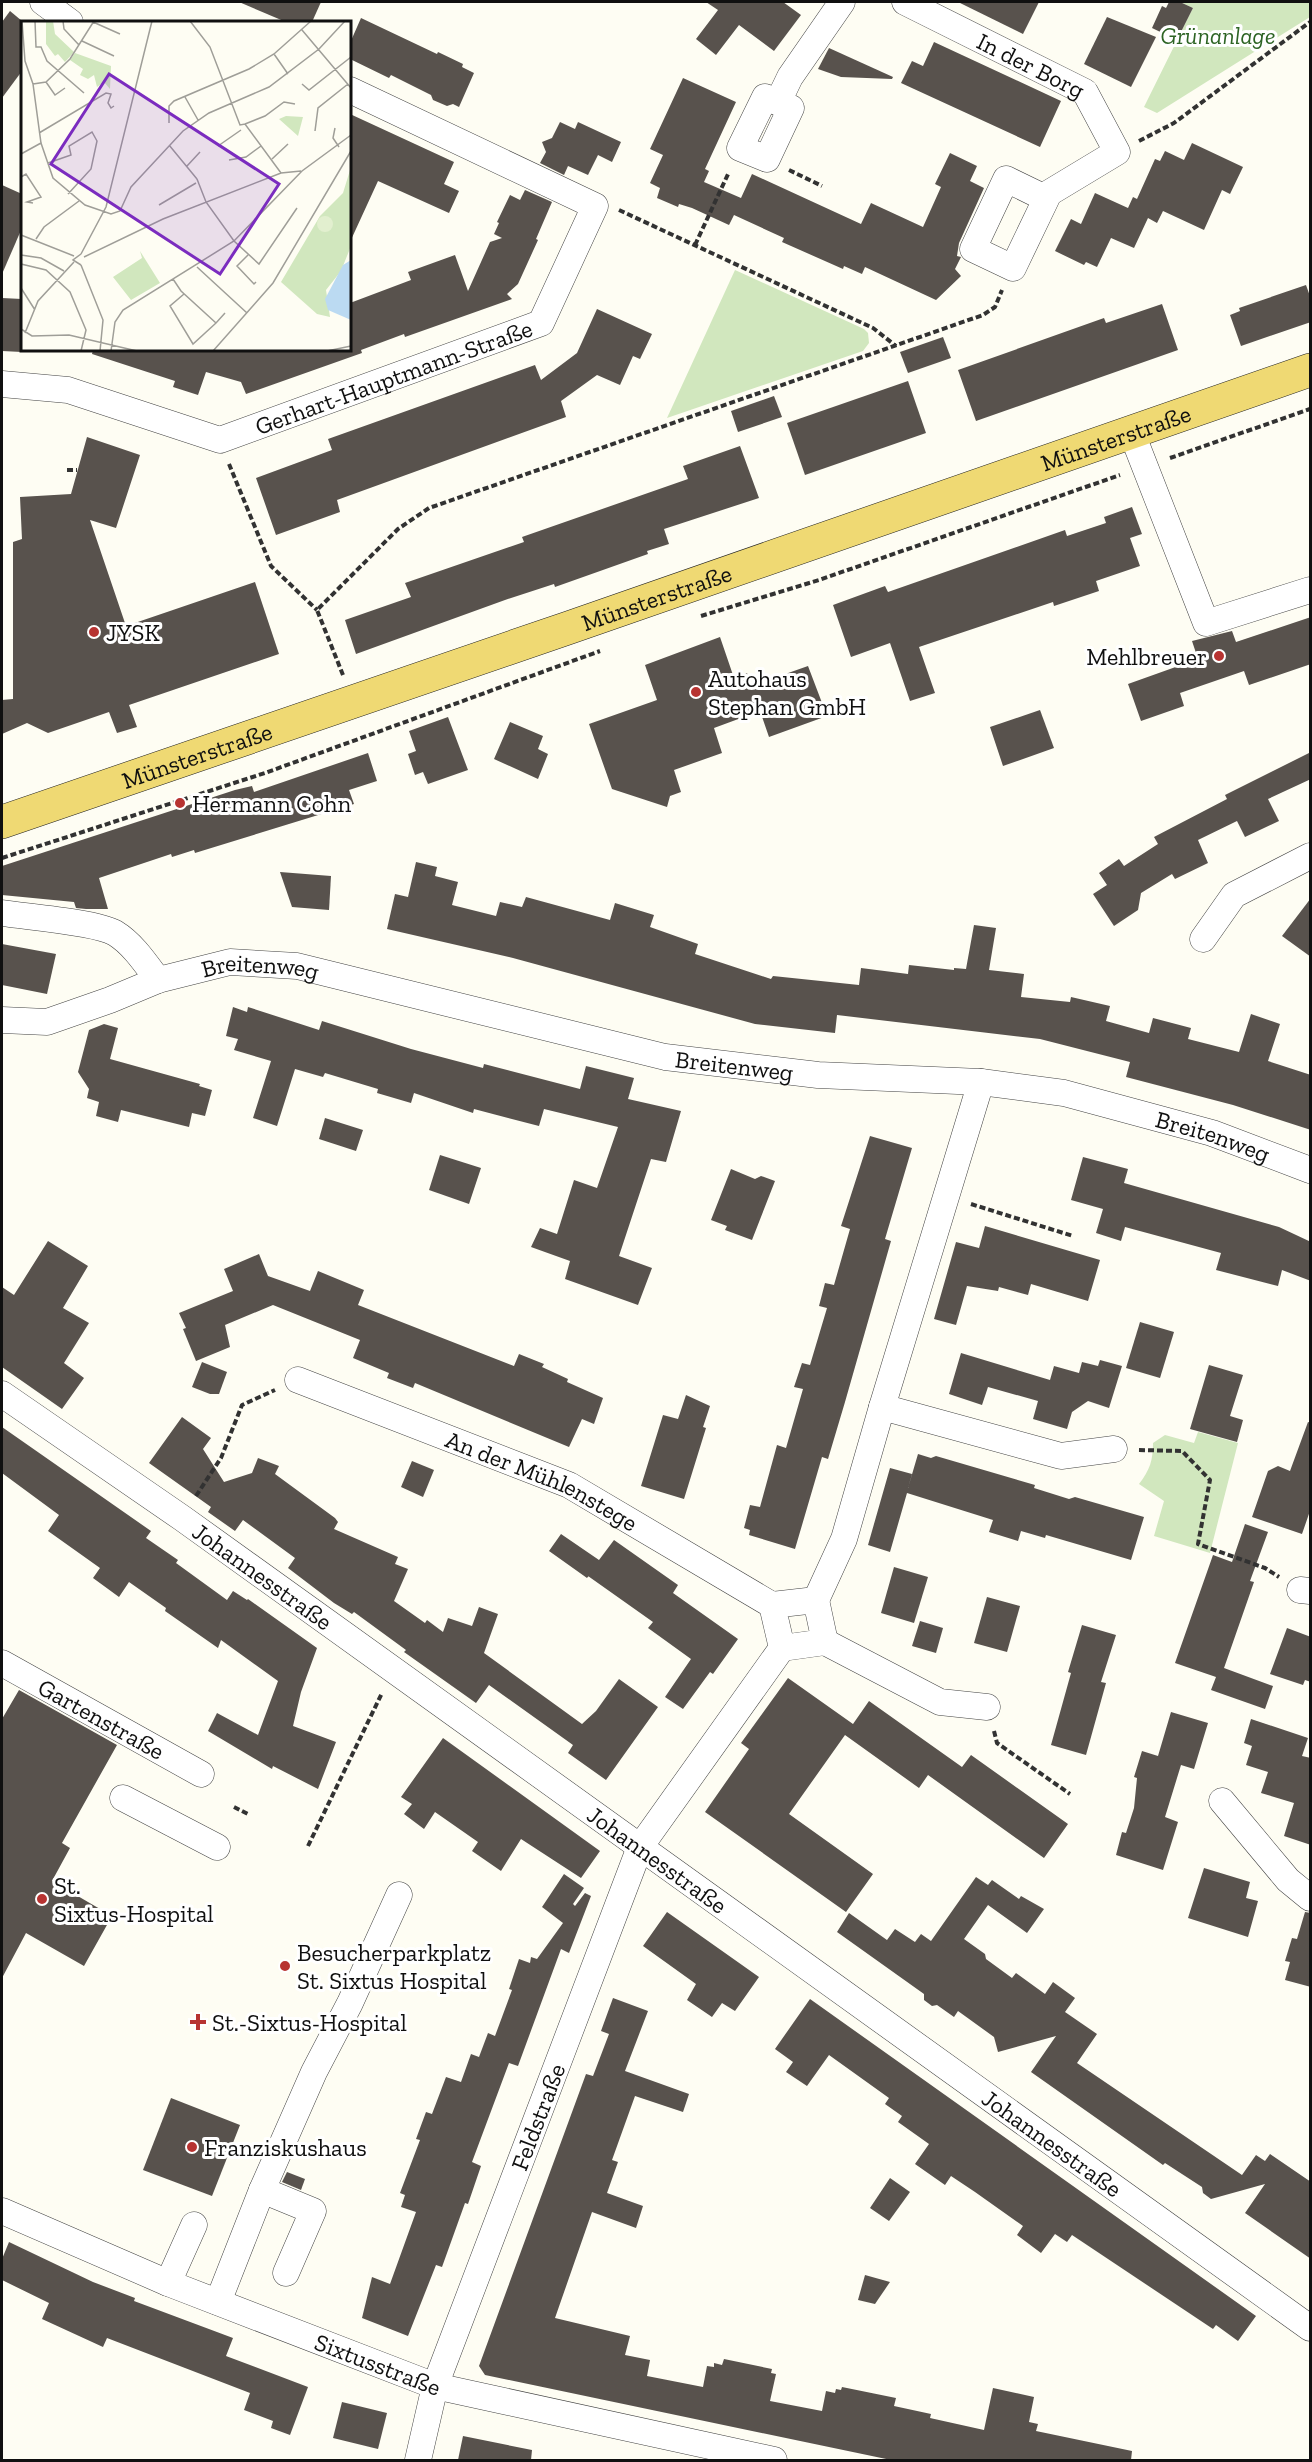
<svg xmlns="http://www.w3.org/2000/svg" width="1312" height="2462" viewBox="0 0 1312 2462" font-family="'Zilla Slab',serif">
<rect width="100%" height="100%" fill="#fefdf3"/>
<g fill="#d1e7be">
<polygon points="1180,2 1310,2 1310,17 1157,113 1144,107 1193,8"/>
<polygon points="735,270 864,329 868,333 869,343 863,351 667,418"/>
<path d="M1198,1432l40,11 -28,110 -56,-17 10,-35 -25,-17c11,-14 14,-24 14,-41l12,-8 29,8z"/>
</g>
<g fill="#58524d">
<polygon points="239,2 321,2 312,22 286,22"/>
<polygon points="706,2 783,2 801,15 774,51 739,25 716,55 696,39 718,10"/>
<polygon points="958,2 1039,2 1023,34"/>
<polygon points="1169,2 1180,2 1193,8 1177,40 1152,28 1162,6 1166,8"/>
<polygon points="10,11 22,21 22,71 2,98 2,22"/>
<polygon points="1107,17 1156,37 1131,87 1084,64"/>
<polygon points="361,18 437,54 438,52 463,64 462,67 474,73 459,107 453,104 447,106 433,100 431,95 391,75 389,78 350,59 350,43"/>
<polygon points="934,42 1061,101 1040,147 901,83 912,61 923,66"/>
<polygon points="829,48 893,77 892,79 841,77 818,69"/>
<polygon points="683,78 736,102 705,169 709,171 704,182 741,198 752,174 861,224 871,203 923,227 941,187 935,184 950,153 977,166 970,181 984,188 959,243 957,256 961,257 955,269 961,276 936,300 865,267 862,274 844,266 843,269 782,242 784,238 734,215 729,225 692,208 679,204 678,207 657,198 660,188 650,183 663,155 650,149"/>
<polygon points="350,114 454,162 444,184 459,191 449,213 378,181 350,242"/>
<polygon points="560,122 575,129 578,122 621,142 612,162 598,155 588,175 568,166 564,175 540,163 546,152 542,142 552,138"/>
<polygon points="1192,143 1243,167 1230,194 1222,190 1204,230 1163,211 1157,223 1148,218 1134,248 1111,238 1097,267 1086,262 1084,265 1055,251 1071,219 1081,224 1095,193 1128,208 1133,197 1137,199 1155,159 1160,161 1165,151 1184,160"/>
<polygon points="2,185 22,194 22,228 2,274"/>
<polygon points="525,190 552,202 536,239 538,240 518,284 507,294 512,299 405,337 404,334 361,350 362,353 246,394 241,382 206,372 198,395 173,387 175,381 92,354 93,350 350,350 350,303 411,280 408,272 455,255 468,291 490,242 502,238 494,234 499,223 497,222 510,195 520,200"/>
<polygon points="1306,285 1311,299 1311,322 1241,346 1230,315 1240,311 1239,308"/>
<polygon points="2,298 22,299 22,352 2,351"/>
<polygon points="1162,304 1178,350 976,421 958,370 1104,318 1106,323"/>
<polygon points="597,309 652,334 640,359 633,356 620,385 597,375 561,401 566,417 337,500 340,512 276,535 256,478 332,450 328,439 535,365 541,380 577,353"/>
<polygon points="943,337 951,358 908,373 900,352"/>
<polygon points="908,381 926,433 805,475 787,423"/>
<polygon points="774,396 782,417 738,432 731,411"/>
<polygon points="87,437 140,455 116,528 90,520 126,626 255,582 279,654 129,705 137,727 117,733 109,712 48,733 27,723 2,734 2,700 13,699 13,542 22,539 20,497 71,494"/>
<polygon points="740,446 759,498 664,529 669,544 647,551 648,554 555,587 554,584 505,600 356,654 345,620 411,597 405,583 524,542 522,537 688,479 683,466"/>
<polygon points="1132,507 1142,534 1130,538 1140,566 1096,581 1099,591 1054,606 1053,602 919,647 935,693 910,701 890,643 851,657 833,605 885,586 888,592 1065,530 1067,536 1106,523 1104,517"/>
<polygon points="1311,617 1311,664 1249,685 1244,671 1180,693 1184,706 1141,721 1128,684 1198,659 1192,641 1232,631 1236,642"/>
<polygon points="720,637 734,678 747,673 751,686 808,666 827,716 769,737 760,711 714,728 722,753 674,770 681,792 670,796 667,807 612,789 589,724 657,700 645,665"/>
<polygon points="1040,710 1054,748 1003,766 990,727"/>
<polygon points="448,717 468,770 428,784 423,772 415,775 408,754 416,751 409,731"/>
<polygon points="510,722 543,736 538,749 548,754 538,779 494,759"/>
<polygon points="1311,752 1311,779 1268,799 1279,821 1245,837 1237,821 1198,840 1208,863 1175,879 1172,874 1141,893 1138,910 1114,926 1093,894 1107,885 1099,873 1119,859 1124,866 1158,844 1154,837 1227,799 1225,795"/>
<polygon points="368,753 377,781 349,790 354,804 195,853 194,850 172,857 171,854 99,878 108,909 86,909 76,908 74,902 2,895 2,866 235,790 252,786 254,792"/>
<polygon points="416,862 437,867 435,876 458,882 452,905 496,916 500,902 522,907 526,897 610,920 615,903 654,915 650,927 698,944 695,954 771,979 773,976 859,985 861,968 908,974 909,965 954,970 954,968 966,969 974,925 996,928 989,970 1024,974 1021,997 1070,1002 1071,997 1110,1006 1106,1021 1149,1033 1153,1018 1191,1028 1188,1039 1239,1052 1251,1014 1280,1024 1268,1061 1311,1075 1311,1130 1233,1105 1126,1077 1130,1062 1040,1039 837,1015 835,1033 755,1024 513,958 387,929 395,894 408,897"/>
<polygon points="280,872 331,876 329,910 292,907"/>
<polygon points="1311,898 1311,957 1282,936"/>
<polygon points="2,944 56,954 47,994 2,985"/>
<polygon points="233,1007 247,1012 248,1007 319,1030 322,1021 411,1049 483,1068 484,1064 580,1089 586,1066 634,1078 628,1099 681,1111 666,1162 651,1159 619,1256 652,1268 638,1305 565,1279 570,1261 531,1247 540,1228 557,1234 574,1180 597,1188 618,1127 544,1109 539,1126 474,1109 473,1113 414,1093 411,1103 377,1093 378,1089 325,1073 323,1077 295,1069 277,1126 253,1118 271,1061 234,1050 238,1039 226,1036"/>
<polygon points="104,1024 118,1028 110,1059 200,1084 199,1086 212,1090 205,1116 192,1113 189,1127 121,1110 118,1122 96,1116 99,1102 87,1098 89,1089 78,1072 89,1030"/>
<polygon points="325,1118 363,1130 356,1151 319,1139"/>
<polygon points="870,1136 912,1148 885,1239 891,1241 845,1402 828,1459 822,1457 795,1549 749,1535 750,1530 744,1528 750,1505 760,1507 777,1445 786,1448 803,1389 794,1387 802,1363 810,1365 827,1308 819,1306 825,1283 834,1285 850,1229 841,1226"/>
<polygon points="440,1155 481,1168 469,1204 429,1190"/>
<polygon points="1083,1157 1128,1169 1124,1183 1279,1227 1311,1242 1311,1281 1282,1270 1278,1286 1216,1270 1221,1253 1125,1227 1121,1241 1096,1233 1103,1209 1071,1200"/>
<polygon points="731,1169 755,1179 761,1176 775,1181 752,1240 725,1230 727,1226 711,1220"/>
<polygon points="985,1226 1100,1260 1088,1301 1031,1284 1028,1295 999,1287 998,1291 967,1286 956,1325 934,1319 956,1242 979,1248"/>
<polygon points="48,1241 88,1266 63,1308 89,1323 64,1363 84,1378 62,1409 2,1367 2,1287 14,1295"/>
<polygon points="259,1254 268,1276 310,1291 318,1271 364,1290 358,1305 514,1366 519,1354 544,1364 542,1367 568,1379 567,1382 603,1398 594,1424 582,1419 569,1447 427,1388 415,1383 413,1388 387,1378 389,1373 353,1358 360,1340 273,1305 225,1325 230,1347 196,1361 183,1329 186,1328 179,1313 233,1291 224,1269"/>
<polygon points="1140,1322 1174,1332 1160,1378 1126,1368"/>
<polygon points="961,1353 1050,1380 1054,1366 1079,1373 1082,1362 1098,1366 1100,1360 1122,1366 1109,1408 1088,1401 1072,1412 1067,1429 1033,1419 1038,1401 988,1387 982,1405 949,1394"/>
<polygon points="202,1362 227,1372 219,1394 210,1394 192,1387"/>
<polygon points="1209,1365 1243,1375 1230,1416 1243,1420 1237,1442 1190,1429"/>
<polygon points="686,1395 710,1406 703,1427 706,1428 684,1499 641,1486 663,1415 678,1419"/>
<polygon points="182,1417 211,1438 203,1449 224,1482 252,1473 258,1458 279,1466 275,1474 335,1518 338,1522 334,1529 398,1557 395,1564 408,1569 394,1601 425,1623 427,1620 443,1632 448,1618 472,1626 479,1607 498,1614 484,1653 582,1724 596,1711 619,1679 658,1707 606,1780 568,1753 573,1745 489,1685 476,1703 404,1652 406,1650 354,1612 352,1614 334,1603 288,1568 295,1558 243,1520 235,1531 208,1512 211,1507 149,1463"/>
<polygon points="1308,1422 1311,1423 1311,1508 1302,1534 1252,1517 1268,1471 1278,1466 1290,1471"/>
<polygon points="2,1427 151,1531 146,1538 178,1560 176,1563 227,1600 233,1591 247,1600 248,1599 317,1648 301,1692 293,1726 336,1742 318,1789 273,1766 272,1769 208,1731 217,1713 258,1735 278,1681 221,1640 218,1648 165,1611 166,1608 129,1582 119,1597 93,1578 100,1568 48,1531 59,1515 2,1473"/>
<polygon points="918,1454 931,1458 936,1456 977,1468 1035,1485 1034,1488 1069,1499 1075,1497 1144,1517 1131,1560 1046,1535 1045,1538 1021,1531 1018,1541 989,1532 993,1520 907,1493 890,1552 868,1545 890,1468 912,1474 908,1488"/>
<polygon points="412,1461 434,1470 423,1497 401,1487"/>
<polygon points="1245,1524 1268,1532 1250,1581 1254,1582 1224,1668 1273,1686 1265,1709 1211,1690 1216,1677 1175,1663 1213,1555 1232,1562"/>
<polygon points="561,1534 599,1560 614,1540 678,1585 673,1593 738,1639 713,1674 710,1672 683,1709 665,1697 691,1659 648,1628 653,1622 588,1576 591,1573 587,1578 549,1551"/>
<polygon points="894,1567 928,1577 914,1623 881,1613"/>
<polygon points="987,1597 1020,1606 1007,1652 974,1643"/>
<polygon points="920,1621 943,1628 936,1653 912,1646"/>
<polygon points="1082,1625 1116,1635 1101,1682 1106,1683 1086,1755 1051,1745 1071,1673 1068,1672"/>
<polygon points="1287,1628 1311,1637 1311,1682 1305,1680 1303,1685 1270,1674"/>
<polygon points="788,1678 853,1724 869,1701 962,1767 971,1755 1068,1824 1044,1858 928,1775 919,1788 845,1735 789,1814 873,1874 846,1912 705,1812 749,1749 741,1743"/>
<polygon points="19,1690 117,1745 62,1843 70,1848 52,1881 112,1916 84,1966 26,1933 2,1978 2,1719"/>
<polygon points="1171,1712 1208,1723 1194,1769 1181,1765 1165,1817 1178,1822 1163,1870 1116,1855 1122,1832 1126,1833 1134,1808 1137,1778 1134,1777 1142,1751 1158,1756"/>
<polygon points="1251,1719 1308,1738 1302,1756 1311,1758 1311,1845 1284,1836 1294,1803 1261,1793 1268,1772 1246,1765 1252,1746 1244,1743"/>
<polygon points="443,1738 600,1851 581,1878 521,1839 501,1871 472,1851 478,1842 435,1812 424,1829 404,1814 412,1804 401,1797"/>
<polygon points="1204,1868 1250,1882 1246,1898 1258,1901 1248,1937 1188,1918"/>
<polygon points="564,1874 584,1888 573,1904 575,1906 585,1893 591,1896 569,1953 561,1949 518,2066 509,2063 472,2162 481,2166 468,2204 465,2203 442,2267 436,2265 408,2336 362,2318 372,2277 390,2284 416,2212 401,2207 405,2195 400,2193 420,2140 416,2139 426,2112 432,2114 446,2077 461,2082 471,2054 479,2057 488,2033 495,2036 512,1990 509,1989 519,1959 530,1963 531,1957 537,1959 563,1923 542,1907"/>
<polygon points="976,1877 988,1885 992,1880 1019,1899 1021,1896 1044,1909 1027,1933 988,1905 964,1939 985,1954 986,1959 1012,1978 1016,1973 1045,1994 1053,1982 1075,1998 1065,2012 1097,2034 1077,2063 1242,2175 1256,2155 1265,2161 1270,2154 1311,2182 1311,2259 1245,2213 1265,2184 1211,2199 1203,2193 1202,2187 1165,2163 1163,2165 1031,2072 1056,2036 998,2052 994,2037 958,2011 954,2017 937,2005 932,2006 924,2000 924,1994 837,1932 849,1913 887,1940 895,1929 915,1942 921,1934 931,1941"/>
<polygon points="667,1912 759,1977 735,2011 722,2003 712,2017 687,2000 696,1984 643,1946"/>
<polygon points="1305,1912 1311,1913 1311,1987 1285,1980 1290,1962 1285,1961 1292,1938 1297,1939"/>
<polygon points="613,1998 648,2011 625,2071 689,2094 683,2112 635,2096 612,2160 618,2162 607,2193 643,2206 636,2228 592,2212 555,2318 630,2336 625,2355 650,2360 647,2376 703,2387 707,2366 714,2367 714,2363 722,2365 724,2359 772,2369 771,2373 776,2374 770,2401 822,2411 826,2391 835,2393 836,2389 841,2390 842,2387 896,2398 894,2406 931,2414 930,2418 984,2430 993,2388 1034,2397 1029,2422 1038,2424 1036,2431 1132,2451 1131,2460 891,2460 485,2375 479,2366 586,2074 593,2076 609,2034 601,2031"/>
<polygon points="810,1999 1256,2316 1238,2341 1216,2325 1213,2329 1072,2235 1067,2242 1055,2234 1041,2253 1017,2235 1023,2226 975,2192 951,2176 945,2185 915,2164 929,2144 898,2122 902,2116 885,2104 889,2098 829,2055 807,2086 786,2072 793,2062 775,2049"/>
<polygon points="171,2098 240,2125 212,2196 143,2170"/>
<polygon points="287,2172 305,2179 301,2190 282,2182"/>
<polygon points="890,2178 910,2192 889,2221 870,2208"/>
<polygon points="9,2242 93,2282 135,2298 134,2301 233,2338 226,2356 308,2387 290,2435 271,2428 273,2421 244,2410 250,2393 107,2338 103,2347 42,2319 49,2303 2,2280 2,2259"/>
<polygon points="865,2275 890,2282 875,2304 858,2300"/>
<polygon points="342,2402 387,2413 378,2449 333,2438"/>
<polygon points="463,2436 532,2450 531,2460 458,2460"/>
</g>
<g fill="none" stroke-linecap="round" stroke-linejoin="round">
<defs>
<g id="minor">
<polyline points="43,2 70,22"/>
<path id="s1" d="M905,2l180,90 32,60 -68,41 -36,75 -40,-19 33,-70 39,19"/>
<polygon points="765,97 791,108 767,159 740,148"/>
<polyline points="778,102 790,77 842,2"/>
<path id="s2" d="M2,384l66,6 152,50 321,-117 54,-117 -245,-116"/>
<polyline points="1131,431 1206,623 1310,590"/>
<path d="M2,913c25,4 94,9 113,20 18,11 31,31 43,47"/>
<polyline points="1203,939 1234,895 1310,856"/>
<path id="s3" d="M2,1020l45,2 63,-22 48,-20 72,-18 67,4 368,91 153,18 163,7 83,11 148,40 98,37"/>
<path id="s4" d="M298,1380l271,105 203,120"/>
<path id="s5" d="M2,1394l180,124 1128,810"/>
<polyline points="882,1407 1061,1456 1114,1449"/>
<polyline points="1300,1590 1310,1591"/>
<polyline points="816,1600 844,1539 882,1407 981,1082"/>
<polyline points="825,1642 940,1702 987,1707"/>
<path id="s6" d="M2,1663l199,111"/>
<polyline points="123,1798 217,1847"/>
<polyline points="1222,1801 1288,1880 1310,1898"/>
<polyline points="262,2190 313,2211 286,2273"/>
<path id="s7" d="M2,2211l166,72 267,103 339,74"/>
<polyline points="168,2283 194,2225"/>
<polyline points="218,2302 262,2190 314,2072 350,2003 399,1895"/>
<path id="s8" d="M418,2460l17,-74 205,-539 142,-199 43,-6 -9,-42 -44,5 10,43"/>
</g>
<g id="major">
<path id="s9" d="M2,822l566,-194 742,-258"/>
</g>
</defs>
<use href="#minor" stroke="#434343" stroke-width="27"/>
<use href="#major" stroke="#212121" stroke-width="34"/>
<g stroke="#323232" stroke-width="4" stroke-dasharray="6 3" stroke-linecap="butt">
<polyline points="1139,141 1174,123 1310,22"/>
<polyline points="789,170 822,186"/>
<polyline points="619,210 873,328 896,346"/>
<polyline points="695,245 729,172"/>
<polyline points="1170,458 1310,409"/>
<polyline points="229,464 271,566 317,610"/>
<polyline points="67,470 77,470"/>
<polyline points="2,488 3,488"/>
<polyline points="701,616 819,580 1120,475"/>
<polyline points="343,675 317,610 398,529 429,508 983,315 995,307 1002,290"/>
<polyline points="2,858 265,773 600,651"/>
<polyline points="971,1204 1073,1236"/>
<polyline points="1139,1450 1182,1451 1210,1480 1198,1544 1265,1568 1279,1577"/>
<polyline points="196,1496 221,1458 242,1405 275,1390"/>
<polyline points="994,1731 997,1743 1070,1794"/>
<polyline points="234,1807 248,1814"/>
<polyline points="308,1846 382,1693"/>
</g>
<use href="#minor" stroke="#fff" stroke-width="26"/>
<use href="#major" stroke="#efd973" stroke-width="33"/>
</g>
<g fill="#b73331" stroke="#fff" stroke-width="2">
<circle cx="94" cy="632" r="6"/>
<circle cx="1219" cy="656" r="6"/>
<circle cx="696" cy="692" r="6"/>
<circle cx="180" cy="803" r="6"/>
<circle cx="42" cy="1899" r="6"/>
<circle cx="285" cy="1966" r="6"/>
<path d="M195 2013h6v6h6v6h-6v6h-6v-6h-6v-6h6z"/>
<circle cx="192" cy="2147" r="6"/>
</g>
<g text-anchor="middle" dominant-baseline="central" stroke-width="6" stroke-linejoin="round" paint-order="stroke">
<g font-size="24" font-style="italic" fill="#2d6424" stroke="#fff">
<text x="1218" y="35">Grünanlage</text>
</g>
<g font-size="24" fill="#101010" stroke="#fff">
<text stroke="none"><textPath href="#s1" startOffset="141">In der Borg</textPath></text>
<text stroke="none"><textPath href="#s2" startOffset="411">Gerhart-Hauptmann-Straße</textPath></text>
<text stroke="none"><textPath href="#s9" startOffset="1178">Münsterstraße</textPath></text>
<text stroke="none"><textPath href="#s9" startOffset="692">Münsterstraße</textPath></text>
<text stroke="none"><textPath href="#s9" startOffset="206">Münsterstraße</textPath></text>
<text stroke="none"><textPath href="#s3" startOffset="268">Breitenweg</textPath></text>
<text stroke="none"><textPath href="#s3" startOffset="754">Breitenweg</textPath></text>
<text stroke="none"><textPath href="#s3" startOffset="1240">Breitenweg</textPath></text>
<text stroke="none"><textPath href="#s4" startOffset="264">An der Mühlenstege</textPath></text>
<text stroke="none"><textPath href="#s5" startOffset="318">Johannesstraße</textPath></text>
<text stroke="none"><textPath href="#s6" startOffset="114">Gartenstraße</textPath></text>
<text stroke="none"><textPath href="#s5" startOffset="804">Johannesstraße</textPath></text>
<text stroke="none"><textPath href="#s8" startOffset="364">Feldstraße</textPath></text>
<text stroke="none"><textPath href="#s5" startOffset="1290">Johannesstraße</textPath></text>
<text stroke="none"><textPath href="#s7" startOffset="406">Sixtusstraße</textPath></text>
</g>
<g font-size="24" fill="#101010" stroke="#fff" text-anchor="start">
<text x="106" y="632">JYSK</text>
<text x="1207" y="656" text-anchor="end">Mehlbreuer</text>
<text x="708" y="678">Autohaus<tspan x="708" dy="28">Stephan GmbH</tspan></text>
<text x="192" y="803">Hermann Cohn</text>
<text x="54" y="1885">St.<tspan x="54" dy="28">Sixtus-Hospital</tspan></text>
<text x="297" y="1952">Besucherparkplatz<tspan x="297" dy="28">St. Sixtus Hospital</tspan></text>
<text x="212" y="2022">St.-Sixtus-Hospital</text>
<text x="204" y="2147">Franziskushaus</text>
</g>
</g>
<g transform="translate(21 21)">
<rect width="330" height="330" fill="#fefdf3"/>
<path d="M25,0h7l2,13 19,18 -9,10 -7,-8 -3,2 -9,-12zM54,32l36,13 -1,23 -6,-7 -7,5 -3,-12 -6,4 -8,-4 3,-6 -13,-9zM265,95l17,1 -5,19 -19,-17zM330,146v79l-10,25 -15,19 4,27 -13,-3 -36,-32 39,-66 23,-23zM119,230l20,32 -29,17 -18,-23 29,-19z" fill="#d1e7be"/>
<path d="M296 203a8 8 0 1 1 16 0a8 8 0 1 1-16 0Z" fill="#e2efcf"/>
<path d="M330,239v60l-23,-10 -3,-11 18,-34z" fill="#bbdaf2"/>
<path fill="none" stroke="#9f9e98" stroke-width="1.5" d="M1,0l3,40 8,23 8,59 12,35 32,27 26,9 9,-3 11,-24 52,-56 26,-18 60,-26 50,-38 26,-28M14,0l1,26h5l6,14 37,32M42,0l1,8 15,16M169,0l20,26 30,78 5,-1 36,49M72,1l27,12M281,9l49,58M61,20l32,15M253,33l14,20M25,61l9,13 10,-7M12,63l13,-2 24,-23 24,-38M281,63l7,6 42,-33M164,76l13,23M148,102v-17l5,-5 75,-32 25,-15 37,-33M224,103l20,-8 19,-14 11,2M314,107l-2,10 6,9M294,110l3,-23 30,-24M18,112l67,-40 5,1 -3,9 3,5 3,-2M148,124l28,34M197,125l23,-16M0,133l20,-11M251,138l16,-15M208,139l17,-3 15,-11M27,142l23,-8 -2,-9 23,-14 5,9 -6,28 -23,25M166,145l13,-14M0,156l5,-3 15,23 -14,5 6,1M178,163l-2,-5 9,23 28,39 25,23 38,-56M138,184l37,-22M0,214l53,21M15,218l8,-12 35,-26M60,233l25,-47 46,-186M0,234l20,3 23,13M227,234l-11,11 17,18 2,-2M63,236l79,-38 118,-46 20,-2M0,243l25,6 24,22 16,38 -5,21M60,244l22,55 -3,31M60,244l-8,-5 8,-6M176,246l50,46M152,258l8,12 35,32 9,-10M0,267l14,22M163,273l-14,12 23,38 23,-21M0,308l11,7 37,-1 68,16M4,312l13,-32 36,-39M90,330l4,-29 8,-12 111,-69 68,-70 49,-36M192,330l60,-68 78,-132M306,330l24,-5"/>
<path fill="#7b2cbf" fill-opacity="0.15" stroke="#7b2cbf" stroke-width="3" d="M88,53l170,110 -59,90 -169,-110z"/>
<rect width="330" height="330" fill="none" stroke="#101010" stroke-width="3"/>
</g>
<rect width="1312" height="2462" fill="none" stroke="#101010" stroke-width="6"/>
</svg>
